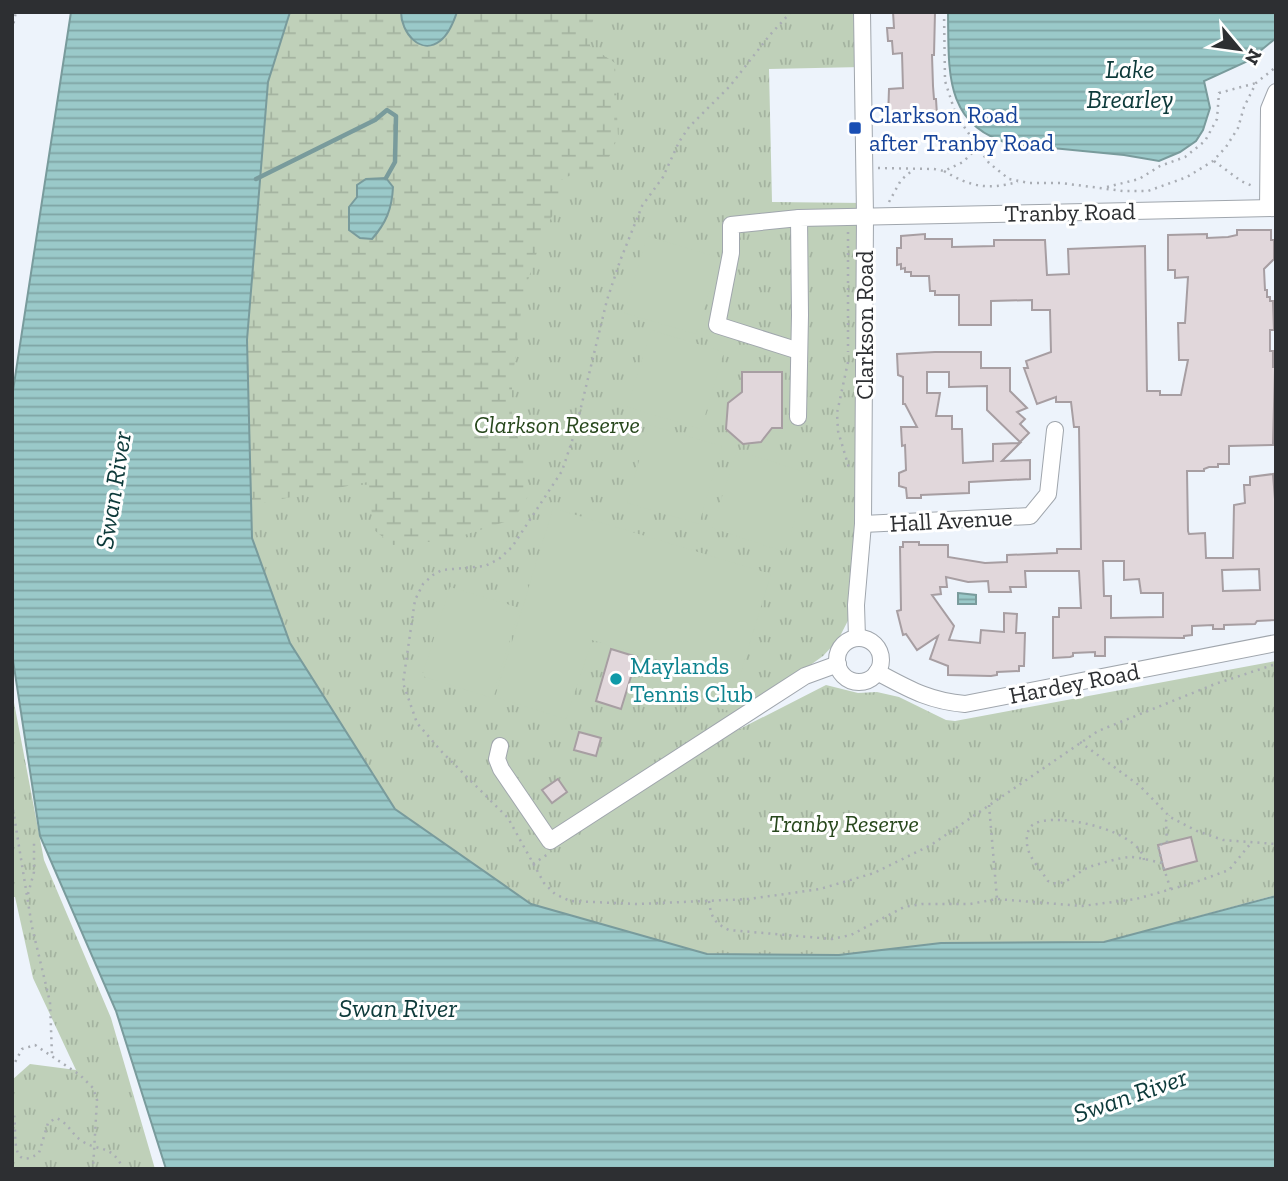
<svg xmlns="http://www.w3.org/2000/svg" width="1288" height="1181" viewBox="0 0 1288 1181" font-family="'Zilla Slab',serif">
<defs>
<pattern id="grass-tufts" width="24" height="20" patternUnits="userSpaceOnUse" patternTransform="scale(1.75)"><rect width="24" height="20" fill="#bfd0b9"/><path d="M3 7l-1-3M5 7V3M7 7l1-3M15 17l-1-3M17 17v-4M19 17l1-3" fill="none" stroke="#a4b3a0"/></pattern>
<pattern id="wetland-marsh" width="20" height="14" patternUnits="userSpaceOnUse" patternTransform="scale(1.75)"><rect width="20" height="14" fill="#bfd0b9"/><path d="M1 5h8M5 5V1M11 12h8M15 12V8" fill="none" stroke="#a4b3a0"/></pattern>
<pattern id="water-rules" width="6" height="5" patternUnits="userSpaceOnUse" patternTransform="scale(1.75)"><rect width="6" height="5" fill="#9ac9c9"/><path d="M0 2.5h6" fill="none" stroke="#7ea4a4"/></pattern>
</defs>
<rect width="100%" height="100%" fill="#edf3fb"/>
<g fill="url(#grass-tufts)">
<polygon points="290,12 859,12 862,67 769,69 772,202 864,203 856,605 838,640 823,656 675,762 826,685 858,693 877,692 899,697 946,720 955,721 1276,661 1276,895 1104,942 941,943 839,955 707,954 531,904 395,809 290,643 252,538 247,340 268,82"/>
<polygon points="12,692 44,860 111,1018 155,1169 12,1169 12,1080 30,1064 76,1070 33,978 15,897 12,897"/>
</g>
<polygon fill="url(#wetland-marsh)" points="290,12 597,12 590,28 590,46 615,63 618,137 602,173 581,170 561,180 562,198 543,233 523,296 512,384 512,420 522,450 529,495 514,519 449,540 393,545 374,530 368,482 266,502 252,508 247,340 268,82"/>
<g fill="#bfd0b9">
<polygon points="647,236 720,258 696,334 624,313"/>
<polygon points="651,330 724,352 701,429 627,407"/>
<polygon points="649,425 722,446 699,524 627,503"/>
<polygon points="737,450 810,474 785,552 712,528"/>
<polygon points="553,508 771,574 729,711 657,689 665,662 592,640 566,719 495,697"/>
<polygon points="450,587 520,608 492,698 422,676"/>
</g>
<g fill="url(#water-rules)" stroke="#799b9c" stroke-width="2">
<polygon points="71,12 290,12 268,82 247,340 252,538 290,643 395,809 531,904 707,954 839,955 941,943 1104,942 1276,896 1276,1169 166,1169 116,1011 40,836 12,654 12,397"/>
<path d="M401,12h56c-3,9 -9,23 -17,29 -20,15 -39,-9 -39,-29z"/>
<path d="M948,12h328v26l-28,23 -44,20 6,27 -7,22 -7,11 -16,11 -21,9 -35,-6 -113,-11c-68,-18 -62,-74 -63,-132z"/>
<path d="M386,178l7,9c-1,22 -7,36 -21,52l-12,-1 -11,-8v-23l8,-10v-12l9,-6z"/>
<polygon points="958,593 976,595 976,604 958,604"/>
</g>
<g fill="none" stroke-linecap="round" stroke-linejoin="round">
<polyline stroke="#799b9c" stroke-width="4.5" points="256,179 375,120 387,110 396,116 395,162 386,178"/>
</g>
<g fill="#e1d7db" stroke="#a79ea2" stroke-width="2" fill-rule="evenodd">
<polygon points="893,12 935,12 934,55 932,55 933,86 934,99 936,99 937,115 888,118 889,89 903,88 902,53 893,54 892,41 888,41 887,28 894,28"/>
<path d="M1237,230h34v10h3v19l-10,10 1,21h2v7h3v4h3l1,29h-4v21h3v16h2l-2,78 -44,1v18h-11v3h-9l-5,2v2h-17l1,60 1,3 16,-1 1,25h27l1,-53 11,-2 -1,-18h6v-8l23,-3 3,38v108l-19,1 -2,3 -31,1v4h-11v-4l-21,1v9l-8,1v2l-79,-1v19h-10v-4l-22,1v3l-3,1 -17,1v-41h6v-9h22l-2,-37h-54l1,16h-16l1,5h-22l-1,-11 -20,1 -22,-5 1,10h-7l1,7 -9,1 22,31 -5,14 31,3 1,-13 23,2v-19l13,1 -1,19h9l-1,33h-5v5l-22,1v3l-6,1 -43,-1v-9l-18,-7 8,-23 -21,14 -11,-16 -3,1 -6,-24 4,-1 -1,-63h3v-5h16v3h29v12l37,6 22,-1v-7l50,-2v-4h24l-2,-122h-5l-3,-25h-15v-5l-19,7 -13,-36h4l-2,-7 25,-9 -1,-42h-18v-10l-41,1v24h-32v-30h-24v-4h-5l-1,-15h-18v-4h-6v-4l-4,1v-5l-4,1v-17h4v-12l24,-2v5h27v8l42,-1v-6h51l2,35 22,-1 -1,-25 77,-3 2,145h13v4h21l7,-35h-9l-1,-37h7l3,-46 -13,1v-8h-7v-35l39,-1v4l21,-1 9,-2zM1103,561h21v19l15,-1 2,14h22v24l-52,1v-22h-7zM1259,569l1,21 -37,1 -1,-21z"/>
<polygon points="935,352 981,352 981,368 1010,368 1010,391 1027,408 1017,412 1025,419 1020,424 1029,433 1020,442 987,410 987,386 949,387 949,372 927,372 927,393 940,393 936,416 952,416 952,429 962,429 963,463 993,461 993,444 1020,443 1002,461 1030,460 1030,479 969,482 969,493 921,495 921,498 907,498 906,488 899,486 899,473 906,470 905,445 902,446 901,427 917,427 905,404 903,404 903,377 898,375 897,354"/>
<polygon points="742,372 782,372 782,428 772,428 761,442 743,444 726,429 728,403 742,392"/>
<polygon points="611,649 637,657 621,709 596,701"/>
<polygon points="579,732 601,738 596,756 574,750"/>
<polygon points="558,779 567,792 552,803 542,790"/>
<polygon points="1191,837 1197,861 1164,870 1158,845"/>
</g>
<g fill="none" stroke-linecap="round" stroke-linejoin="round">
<defs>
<g id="minor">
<polyline points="1268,208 1269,109 1276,92"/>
<polyline points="799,351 717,325 731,253 731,225 799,218"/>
<polyline points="798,417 800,315 799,218 1276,208"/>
<polyline points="863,524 1030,516 1048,494 1055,430"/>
<polyline points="857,638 856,605 863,524 865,216 862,12"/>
<circle cx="859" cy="660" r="22"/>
<path d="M877,672c32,17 52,29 88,32l311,-61"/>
<polyline points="500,746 497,759 501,769 550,841 805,676 838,664"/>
</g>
</defs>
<use href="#minor" stroke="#a0a6ad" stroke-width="18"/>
<g stroke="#a9adb4" stroke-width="2.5" stroke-dasharray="2 5" stroke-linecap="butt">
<polyline points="791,12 769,36 730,86 689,127 679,142 663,177 642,206 620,261 607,300 575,432 562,471 512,547 499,559 485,566 442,570 433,575 423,584 415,600 403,683 417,723 442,752 508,818 544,883 555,894 570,901 637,904 749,899 820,889 874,873 931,845 1098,731 1215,684 1276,664"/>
<polyline points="944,12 945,81 956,115 989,163 1009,179 1029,183 1061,183 1123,191 1148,191 1187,177 1213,161 1226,147 1238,128 1244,107 1256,83 1276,67"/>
<polyline points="12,30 16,12"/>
<polyline points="1214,161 1241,181 1255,187"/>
<polyline points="878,168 934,169 944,171 963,162 972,153 971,140"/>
<path d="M944,171c27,16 43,19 74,11"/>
<polyline points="1107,187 1139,179 1160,166 1185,157 1205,141 1217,119 1219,93 1256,83"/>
<polyline points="889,202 901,180 914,169"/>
<polyline points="848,232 848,352"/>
<polyline points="848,362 837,413 838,431 849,468"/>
<polyline points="834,650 842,638"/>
<polyline points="839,680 859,688 873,686"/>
<polyline points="1080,742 1140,786 1170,817 1197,831 1223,840 1276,844"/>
<polyline points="12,803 32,927 50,1002 52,1055"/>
<polyline points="989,805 997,899"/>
<path d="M1144,860c-3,-29 -88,-49 -110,-36 -6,3 -8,13 -7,19 0,13 14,27 21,38 16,9 28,-10 44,-15 11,-3 26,-8 37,-9 10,0 23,4 33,6l9,27"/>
<polyline points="1162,863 1158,845 1167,843 1166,821 1169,815"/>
<polyline points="533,864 548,854"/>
<polyline points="28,894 34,872 34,843 36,840"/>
<path d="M709,901c2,16 5,22 20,29l103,9 19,-4 53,-28 18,-3h48l27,-5 85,7 54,-7 57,-16 36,-13 22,-27"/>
<polyline points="12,1068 22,1049 35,1045 80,1075 93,1088 97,1100 93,1169"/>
<path d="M12,1109c8,12 -7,67 27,44l9,-30 8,-5c13,5 15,16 26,23 15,11 30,2 41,28"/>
</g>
<use href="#minor" stroke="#fff" stroke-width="16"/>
</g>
<rect fill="#1a4fb4" stroke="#fff" stroke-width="2.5" x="848" y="121" width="14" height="14" rx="3.5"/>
<circle fill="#0f9aa8" stroke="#fff" stroke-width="2.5" cx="616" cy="679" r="7"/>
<g text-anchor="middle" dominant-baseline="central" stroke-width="6" stroke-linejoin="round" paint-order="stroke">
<g font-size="24" fill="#164399" stroke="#fff" text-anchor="start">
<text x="869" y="114">Clarkson Road<tspan x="869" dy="28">after Tranby Road</tspan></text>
</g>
<g font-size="24" fill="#2d2f32" stroke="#fff">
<text transform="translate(1070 212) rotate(-1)">Tranby Road</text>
<text transform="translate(864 325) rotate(-90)">Clarkson Road</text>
<text transform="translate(951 520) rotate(-3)">Hall Avenue</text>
<text transform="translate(1074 683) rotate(-11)">Hardey Road</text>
</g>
<g font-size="24" font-style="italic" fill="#28481d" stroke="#fff">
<text x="557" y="424">Clarkson Reserve</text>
<text x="844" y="823">Tranby Reserve</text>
</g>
<g font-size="24" fill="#0d838f" stroke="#fff" text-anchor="start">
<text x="630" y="665">Maylands<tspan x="630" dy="28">Tennis Club</tspan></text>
</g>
<g font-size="26" font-style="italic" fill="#0d3a3a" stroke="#fff">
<text x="1130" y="69">Lake<tspan x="1130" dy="30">Brearley</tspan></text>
<text transform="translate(113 490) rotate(-81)">Swan River</text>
<text x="398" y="1008">Swan River</text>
<text transform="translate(1130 1095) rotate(-19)">Swan River</text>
</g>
</g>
<rect width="1288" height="1181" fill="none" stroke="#2d2f32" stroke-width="28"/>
<g transform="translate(1239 49) rotate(119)" stroke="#ffffff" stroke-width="5" paint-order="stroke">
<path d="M0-5L12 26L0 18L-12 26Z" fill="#2d2f32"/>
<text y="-10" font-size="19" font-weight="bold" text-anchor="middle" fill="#2d2f32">N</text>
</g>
</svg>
